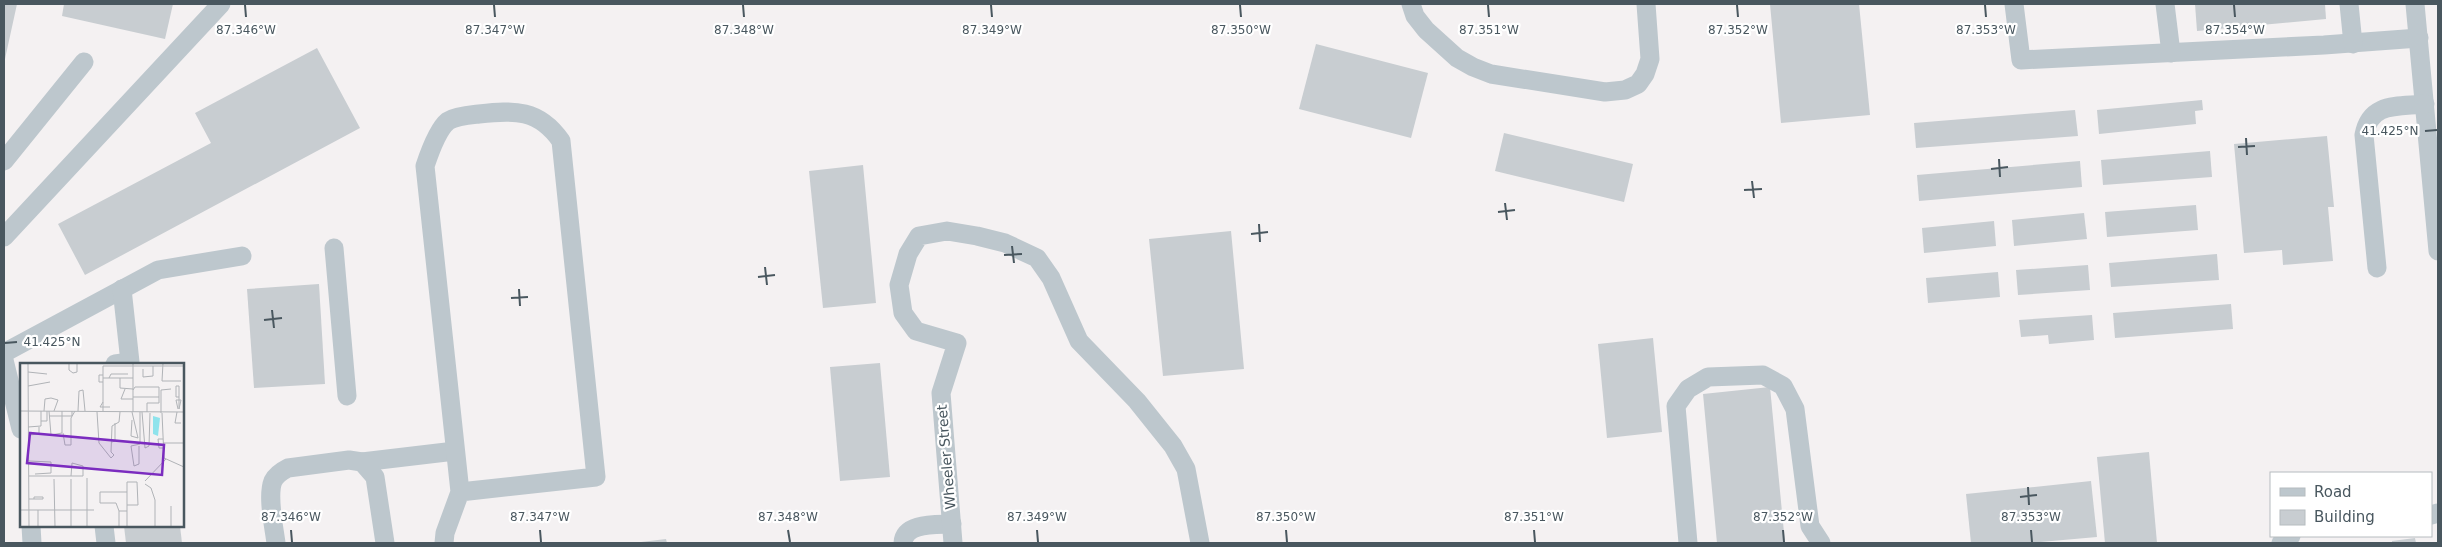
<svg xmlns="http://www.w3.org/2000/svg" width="2442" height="547" viewBox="0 0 2442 547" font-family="'DejaVu Sans',sans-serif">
<rect width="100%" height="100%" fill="#f4f1f2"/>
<g fill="#c8cdd1">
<polygon points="4,4 17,4 5,59 4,59"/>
<polygon points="64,4 173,4 165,39 62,16"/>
<polygon points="1770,4 1859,4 1870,115 1781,123"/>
<polygon points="2195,4 2325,4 2326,19 2197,31"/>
<polygon points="1316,44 1428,73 1411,138 1299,109"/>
<polygon points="317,48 360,128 85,275 58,224 211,143 195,113"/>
<polygon points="2202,100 2203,110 2195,111 2196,124 2099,134 2097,110"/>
<polygon points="2075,110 2078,136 1916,148 1914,123"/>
<polygon points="1504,133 1633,164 1624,202 1495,171"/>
<polygon points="2327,136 2334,207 2328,207 2333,261 2283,265 2282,250 2244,253 2234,144"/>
<polygon points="2210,151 2212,177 2103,185 2101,160"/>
<polygon points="2080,161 2082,187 1919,201 1917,175"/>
<polygon points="863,165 876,303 823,308 809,171"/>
<polygon points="2196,205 2198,230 2107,237 2105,212"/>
<polygon points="2084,213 2087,239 2014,246 2012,220"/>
<polygon points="1994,221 1996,246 1924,253 1922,228"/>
<polygon points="1231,231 1244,369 1163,376 1149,239"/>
<polygon points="2217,254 2219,280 2111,287 2109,263"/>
<polygon points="2088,265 2090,290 2018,295 2016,270"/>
<polygon points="1998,272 2000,297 1928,303 1926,278"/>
<polygon points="319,284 325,384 254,388 247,289"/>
<polygon points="2231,304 2233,329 2115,338 2113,313"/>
<polygon points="2092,315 2094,340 2049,344 2048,335 2021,337 2019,320"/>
<polygon points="1653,338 1662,432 1607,438 1598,344"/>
<polygon points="880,363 890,477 840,481 830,367"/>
<polygon points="1770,387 1785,543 1717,543 1703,394"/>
<polygon points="2149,452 2157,543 2105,543 2097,457"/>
<polygon points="2091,481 2097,537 2029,543 1971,543 1966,494"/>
<polygon points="124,526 180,526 182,543 126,543"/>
<polygon points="2415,538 2416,543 2392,543 2392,541"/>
<polygon points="666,539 667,543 641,543 641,542"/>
</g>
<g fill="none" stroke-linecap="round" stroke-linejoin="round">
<g stroke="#bdc7cd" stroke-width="19">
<polyline points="1411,4 1415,16 1426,30 1457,58 1473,67 1491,74 1605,92 1625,90 1638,84 1645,74 1650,59 1646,4"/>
<polyline points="2014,4 2021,60 2324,45 2419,38"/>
<polyline points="2165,4 2171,53"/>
<polyline points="2349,4 2353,44"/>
<polyline points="2415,4 2438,251"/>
<polyline points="4,161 84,62"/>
<polyline points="4,237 221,4"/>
<polyline points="334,248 347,396"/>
<path d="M2377,268l-13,-133c6,-33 33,-28 61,-31"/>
<polyline points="4,353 158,270 242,256"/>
<polyline points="4,360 21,429"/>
<polyline points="115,364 130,362 122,289"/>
<polyline points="362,462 455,451"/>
<polyline points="2431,515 2438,513"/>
<polyline points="31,526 32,543"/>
<polyline points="104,526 106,543"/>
<path d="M276,543c-2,-16 -9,-47 -3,-62 3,-6 9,-10 15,-13l61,-8 13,2 13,15 10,66"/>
<path d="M444,543l1,-10 15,-41 136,-15 -35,-336c-22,-32 -47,-31 -82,-27 -9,1 -23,2 -31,7 -10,8 -19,33 -23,45l35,326"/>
<path d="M903,543c1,-21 34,-18 49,-19"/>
<polyline points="953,543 941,393 957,343 916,331 903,313 899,285 908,254 919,236 947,231 977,236 1005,243 1037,258 1051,278 1079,341 1137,401 1173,446 1186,469 1200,543"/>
<polyline points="1688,543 1676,406 1688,389 1708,377 1763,375 1783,386 1795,409 1810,526 1821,543"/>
<polyline points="2281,543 2291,536"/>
</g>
</g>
<path fill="none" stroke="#49575f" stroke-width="2" d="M245,5l1,12M494,5l1,12M743,5l1,12M991,5l1,12M1240,5l1,12M1488,5l1,12M1737,5l1,12M1985,5l1,12M2234,5l1,12M2425,131l12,-1M2246,138l1,17M2238,147l17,-1M1999,159l1,18M1991,169l17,-2M1752,181l2,17M1744,190l18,-1M1505,203l2,17M1498,212l17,-2M1259,224l1,18M1251,234l17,-2M1012,246l2,17M1004,255l18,-1M765,267l2,18M758,277l17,-2M519,289l1,17M511,298l17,-1M272,310l2,18M264,320l18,-2M5,343l12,-1M2028,487l1,18M2020,497l17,-2M291,530l1,12M540,530l1,12M788,530l2,12M1037,530l1,12M1286,530l1,12M1534,530l1,12M1783,530l1,12M2031,530l1,12"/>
<g text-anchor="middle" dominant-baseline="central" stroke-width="4.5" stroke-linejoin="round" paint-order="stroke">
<g font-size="14" fill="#49575f" stroke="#fff">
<text transform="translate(946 457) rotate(-95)">Wheeler Street</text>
</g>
</g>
<g transform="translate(20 363)">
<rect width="164" height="164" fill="#f4f1f2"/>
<path d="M133,53l7,2 -2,18 -5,-2z" fill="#8fe3ec"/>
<path fill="none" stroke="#b0b3b7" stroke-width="1" d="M8,0l1,164M49,0v7l4,3 4,-1v-9M143,0l-1,18h19M123,6v8l10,-1v-10M8,9l19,2M83,15h30M89,15l2,-4h17M100,15v10l13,1M83,19h-4v-7h4M8,23l22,-4M105,26l-4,10h12M113,27l2,-3h24v10M113,34h26v6h-12v9M83,39l-3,5h10M158,46l-2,-9h5l-2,9M159,46v-23h-3v11h3M0,48l164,1M24,48l1,-12 6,-1 7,2 -4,11M29,48l2,24 11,-2v-22M58,48l1,-20 4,-1 2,21M83,48v-45h81M77,49l2,31 12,15 3,-3 -3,-3 1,-26 7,-4 1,-10M112,49l6,26 -7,-2 1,-16M113,49v-49M122,49l3,36 4,-2 1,-33M157,49l-2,11h6M141,50v-23l10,-1M142,50l2,45 20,9M29,53h23v-5M21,58h6v-10M8,64l13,-1v-15M43,70l2,12h6v-27l4,-7M9,72l10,-1v-7M143,76h-5l1,9h4M92,79l3,-1v-18M143,80h21M119,83v18l-5,2 -3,-20 9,-2v-32M9,98l22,1v11l-16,1M9,113h54v-10l-11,-3 -1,13M67,115v49h4M34,116l1,48M51,116v48M125,118l21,-22M125,121l6,4 4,12v27M107,129h-27v11h16l3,8h8M9,136h14v-2h-9v2M151,143v21M0,147h74M18,147v17M99,164v-16M107,164v-45h10l1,23h-11"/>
<path fill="#7b2cbf" fill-opacity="0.15" stroke="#7b2cbf" stroke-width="2.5" d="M10,70l134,12 -2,30 -135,-12z"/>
<rect width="164" height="164" fill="none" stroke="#49575f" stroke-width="2.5"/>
</g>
<g font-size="12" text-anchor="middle" fill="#49575f" stroke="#fff" stroke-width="4.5" stroke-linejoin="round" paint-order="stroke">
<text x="246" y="34">87.346°W</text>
<text x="495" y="34">87.347°W</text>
<text x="744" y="34">87.348°W</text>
<text x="992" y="34">87.349°W</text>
<text x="1241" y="34">87.350°W</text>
<text x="1489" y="34">87.351°W</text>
<text x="1738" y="34">87.352°W</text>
<text x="1986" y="34">87.353°W</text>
<text x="2235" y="34">87.354°W</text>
<text x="2390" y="135">41.425°N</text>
<text x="52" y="346">41.425°N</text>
<text x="291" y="521">87.346°W</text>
<text x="540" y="521">87.347°W</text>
<text x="788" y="521">87.348°W</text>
<text x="1037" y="521">87.349°W</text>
<text x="1286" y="521">87.350°W</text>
<text x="1534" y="521">87.351°W</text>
<text x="1783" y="521">87.352°W</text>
<text x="2031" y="521">87.353°W</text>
</g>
<rect width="2442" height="547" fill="none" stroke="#49575f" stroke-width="10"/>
<rect x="2270" y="472" width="162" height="65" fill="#ffffff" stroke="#b6bcbf"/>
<rect x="2280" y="488" width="25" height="8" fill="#bdc7cd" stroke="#b6bcbf"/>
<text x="2314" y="497" font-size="15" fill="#49575f">Road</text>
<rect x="2280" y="510" width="25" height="15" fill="#c8cdd1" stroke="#b6bcbf"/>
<text x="2314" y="522" font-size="15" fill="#49575f">Building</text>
</svg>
